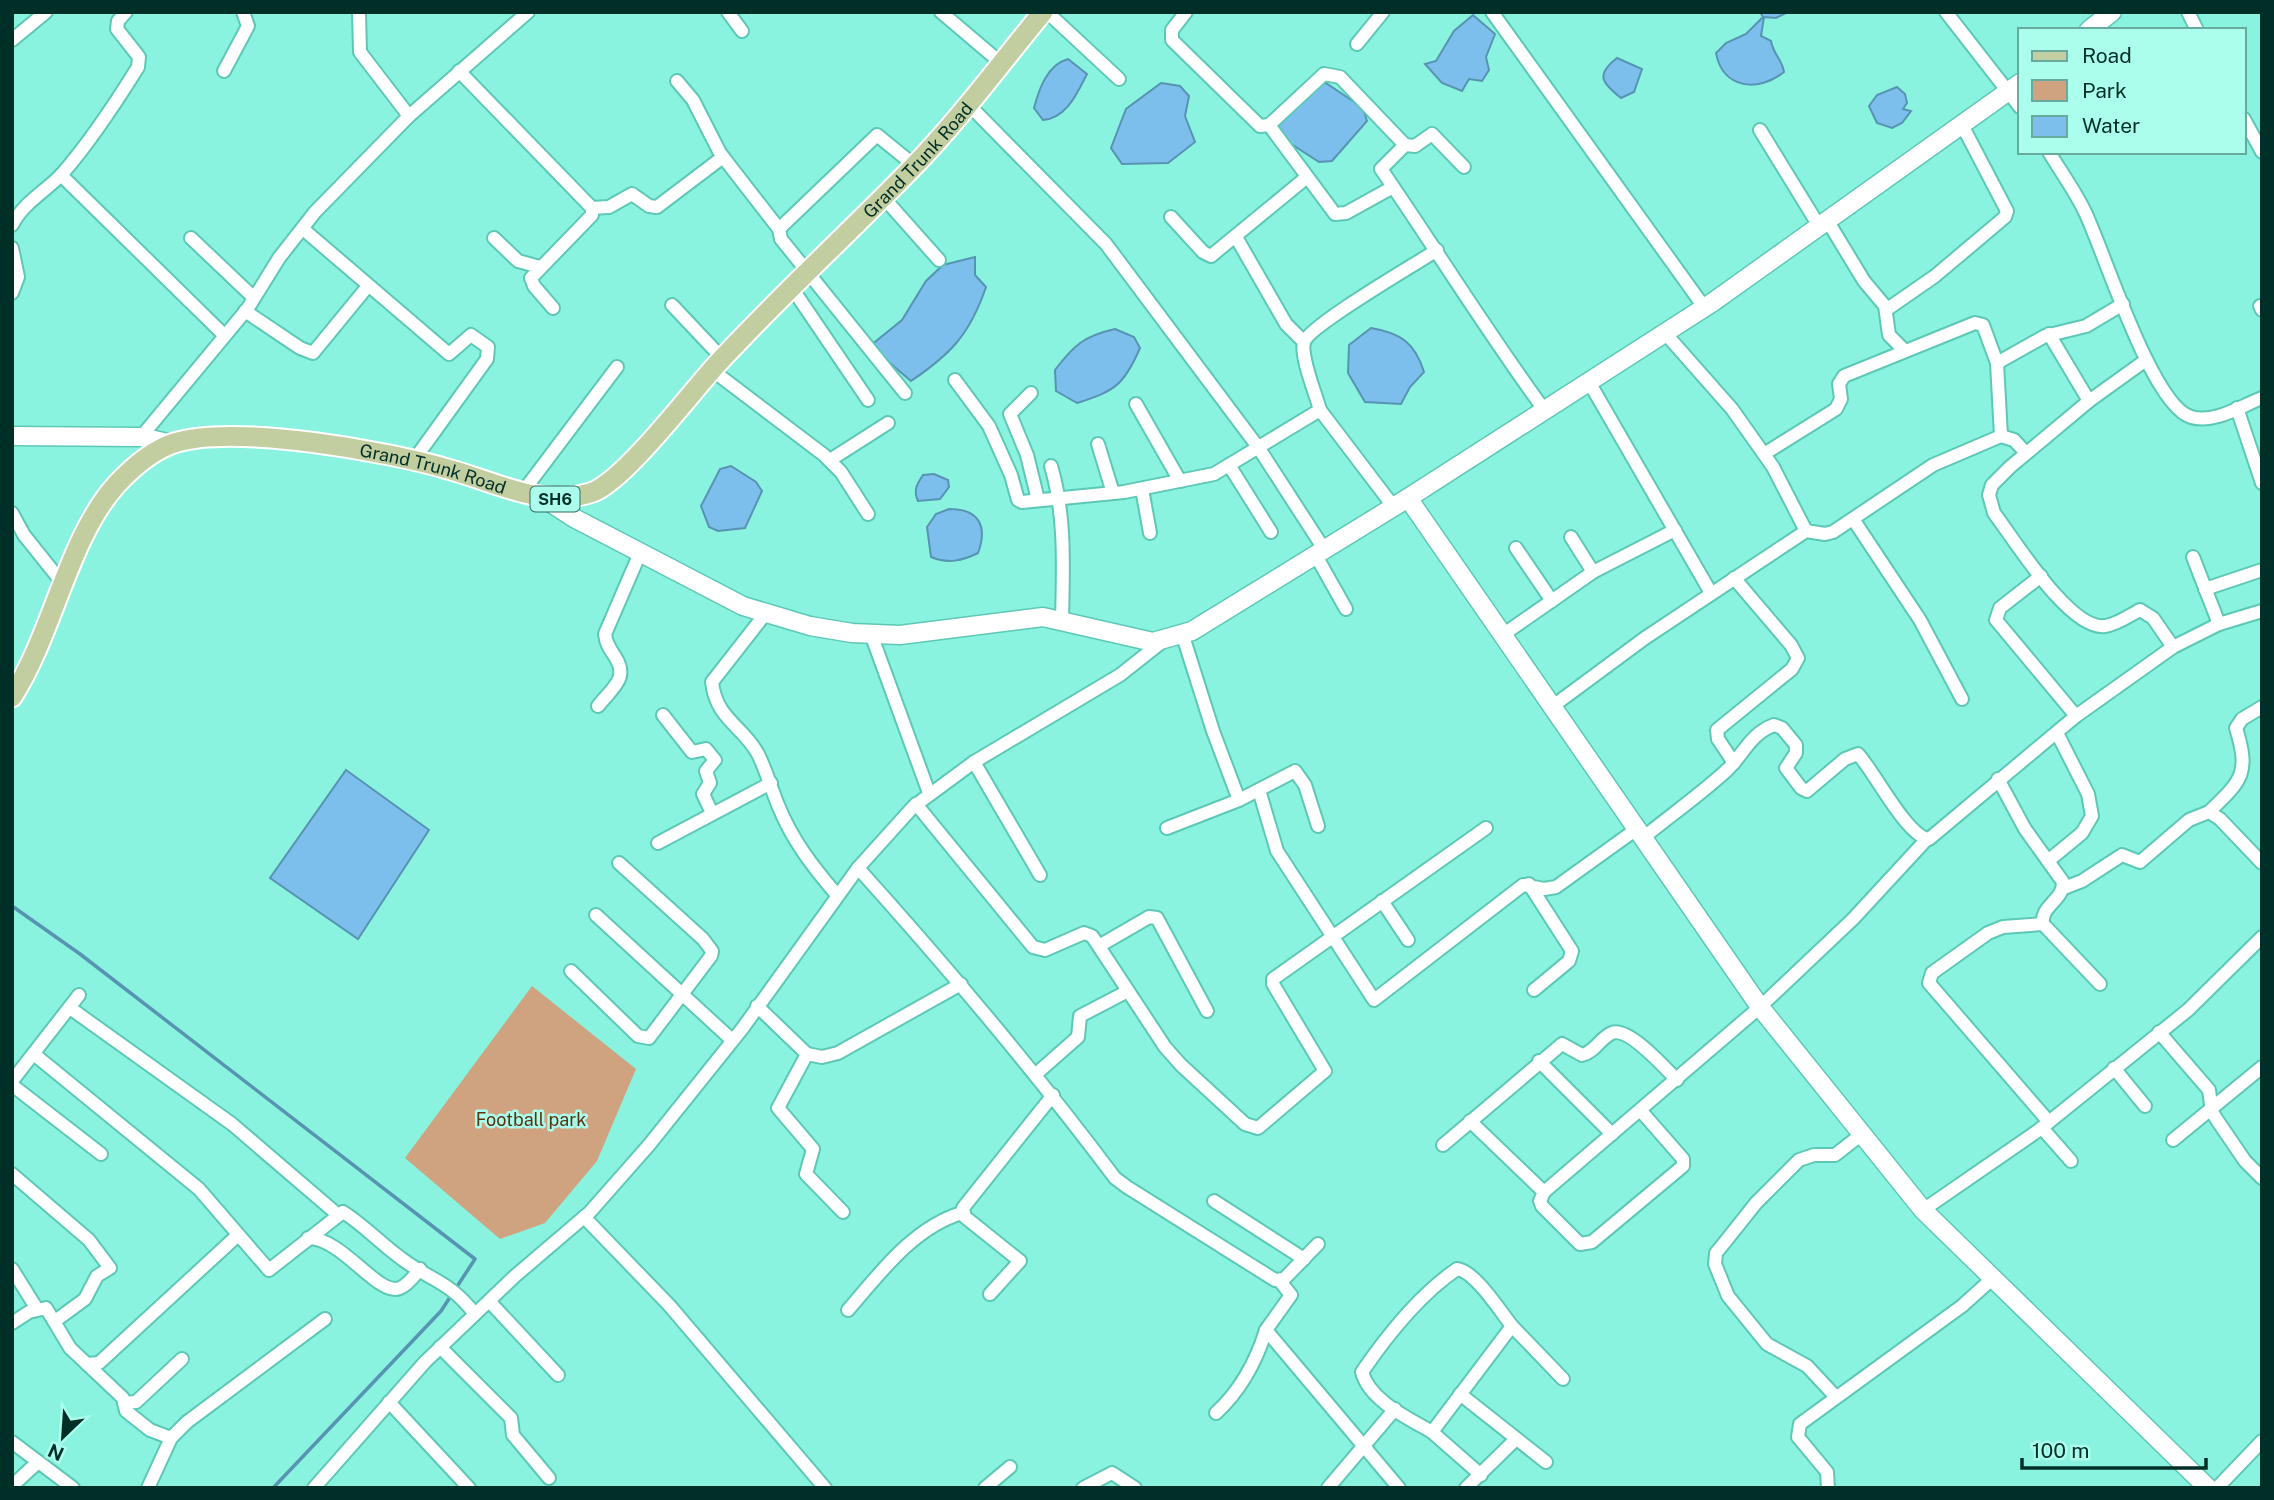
<svg xmlns="http://www.w3.org/2000/svg" width="2274" height="1500" viewBox="0 0 2274 1500" font-family="'Public Sans',sans-serif">
<rect width="100%" height="100%" fill="#89f3df"/>
<polygon fill="#cfa380" points="532,986 636,1069 597,1161 545,1223 500,1239 405,1158"/>
<g fill="#7cbfed" stroke="#5794b2" stroke-width="2">
<path d="M1760,12h28l-12,6 -12,-1 -3,19 10,5c2,13 11,18 13,31 -25,20 -61,18 -68,-19l10,-10 20,-9 17,-17z"/>
<polygon points="1473,15 1495,34 1486,57 1489,70 1482,81 1469,79 1462,91 1442,83 1425,64 1436,61 1454,31"/>
<path d="M1617,58l25,11 -8,23 -13,6c-19,-15 -26,-23 -4,-40z"/>
<path d="M1068,59l19,15c-10,19 -20,44 -44,46l-9,-12c5,-19 13,-43 34,-49z"/>
<polygon points="1161,83 1180,86 1189,96 1185,116 1195,142 1168,163 1122,164 1111,148 1126,109"/>
<polygon points="1326,83 1363,108 1367,121 1332,161 1319,162 1279,136 1279,120 1316,84"/>
<polygon points="1897,87 1905,94 1907,103 1903,109 1911,111 1902,123 1892,128 1877,123 1869,106 1877,95"/>
<path d="M975,257v18l11,12c-16,47 -35,67 -75,94l-41,-35 32,-26 24,-39 17,-16z"/>
<path d="M1371,328c30,5 44,15 53,44l-14,15 -9,17 -36,-2 -17,-29 1,-28z"/>
<path d="M1115,329l19,8 6,11c-16,37 -25,43 -63,55l-21,-12 -1,-21c19,-25 29,-34 60,-41z"/>
<polygon points="731,466 756,482 762,491 745,528 718,531 709,527 701,506 720,469"/>
<path d="M934,474l14,6 1,7 -9,12 -22,2c-5,-11 -1,-17 5,-26z"/>
<path d="M949,509c30,0 39,17 29,44 -16,8 -30,11 -47,4l-4,-30 9,-13z"/>
<polygon points="346,770 429,830 358,939 270,878"/>
</g>
<g fill="none" stroke-linecap="round" stroke-linejoin="round">
<polyline stroke="#5794b2" stroke-width="3.5" points="12,906 80,954 475,1259 441,1311 273,1488"/>
<defs>
<g id="street">
<polyline points="359,12 360,52 409,116 528,12"/>
<polyline points="728,12 742,31"/>
<polyline points="941,12 1001,63"/>
<polyline points="1047,12 1119,79"/>
<path d="M1186,12l-14,18v10l88,86 9,-1 55,-51 16,3 65,68 -24,24c55,80 106,163 164,242"/>
<polyline points="1492,12 1704,307"/>
<polyline points="1946,12 2020,107"/>
<polyline points="2188,12 2197,30"/>
<polyline points="12,40 46,12"/>
<polyline points="1357,44 1383,12"/>
<polyline points="224,71 248,26 243,12"/>
<polyline points="459,71 592,208 592,215 531,278 534,286 553,308"/>
<polyline points="677,81 693,100 720,153 779,229 781,239 905,393"/>
<polyline points="967,103 1106,244 1258,447 1324,549"/>
<polyline points="2244,119 2262,152"/>
<polyline points="1269,125 1335,214 1346,213 1393,187"/>
<polyline points="1760,130 1819,226"/>
<polyline points="1405,145 1415,146 1432,134 1464,167"/>
<path d="M2049,152c12,20 26,39 36,60 19,39 67,194 106,205 23,7 50,-11 71,-19"/>
<polyline points="61,175 223,334"/>
<polyline points="883,197 939,260"/>
<polyline points="592,208 609,207 632,194 649,206 657,207 723,157"/>
<polyline points="1171,217 1203,252 1211,256 1307,177"/>
<polyline points="1827,220 1864,281 1885,306 1889,335 1905,351"/>
<path d="M12,225c11,-22 34,-34 50,-51 29,-33 53,-70 76,-107l1,-10 -22,-28 1,-8 8,-9"/>
<polyline points="303,229 449,354 471,335 488,347 487,359 414,460"/>
<polyline points="779,229 877,135 915,166"/>
<polyline points="1236,237 1286,324 1304,342"/>
<polyline points="191,238 254,298"/>
<polyline points="494,238 518,261 540,267"/>
<polyline points="12,248 18,277 12,293"/>
<polyline points="792,288 868,400"/>
<polyline points="672,305 722,358"/>
<polyline points="2260,306 2262,310"/>
<polyline points="1886,310 1935,276 2005,217 2007,211 1962,125"/>
<polyline points="245,311 300,348 313,353 368,286"/>
<polyline points="1665,333 1732,409 1773,467 1806,531"/>
<polyline points="2049,334 2089,401"/>
<path d="M2146,360l-57,41 -79,66 -18,18 -3,10 5,18c20,26 76,118 111,113 11,-1 25,-11 35,-16l13,8 20,29"/>
<polyline points="1997,363 2045,336 2086,326 2123,304"/>
<polyline points="712,370 824,455 841,472 868,514"/>
<polyline points="955,380 989,426 1011,475 1018,500 1022,502 1124,492 1214,474 1320,410 1393,506"/>
<polyline points="1589,382 1711,593"/>
<polyline points="1031,393 1010,414 1027,455 1038,500"/>
<polyline points="1136,404 1180,481"/>
<polyline points="2237,408 2262,483"/>
<path d="M1320,410c-4,-16 -20,-53 -16,-68 6,-17 112,-78 133,-92"/>
<polyline points="141,437 248,308 279,258 315,212 409,116"/>
<polyline points="1098,444 1113,493"/>
<polyline points="1764,454 1836,409 1841,399 1839,384 1844,376 1975,323 1983,325 1997,363 2001,436"/>
<polyline points="830,460 888,423"/>
<polyline points="1229,465 1271,532"/>
<path d="M1051,466c15,51 12,102 11,155"/>
<polyline points="1142,489 1150,533"/>
<polyline points="522,493 617,367"/>
<polyline points="12,513 24,535 64,585"/>
<polyline points="1853,519 1920,620 1962,699"/>
<polyline points="1571,537 1593,572"/>
<polyline points="1516,548 1552,601"/>
<polyline points="1315,554 1346,609"/>
<polyline points="2193,557 2219,624"/>
<polyline points="2041,576 2000,608 1996,620 2076,716"/>
<polyline points="1734,578 1791,645 1798,658 1792,669 1717,730 1718,739 1734,763"/>
<polyline points="2205,589 2262,570"/>
<path d="M766,613l-54,69c4,37 31,44 46,72 8,16 13,34 20,51 14,35 35,62 59,90"/>
<polyline points="1182,633 1213,731 1239,800"/>
<polyline points="871,634 929,793"/>
<polyline points="1504,634 1593,572 1675,530"/>
<path d="M598,706c15,-19 32,-28 16,-51 -5,-7 -8,-12 -9,-21l35,-81"/>
<polyline points="1553,706 1645,638 1806,531 1825,534 1833,532 1933,465 2001,436 2014,440 2026,453"/>
<polyline points="663,715 692,752 706,749 715,760 706,771 710,783 703,794 712,813"/>
<polyline points="974,762 1040,875"/>
<path d="M1998,779l27,50 38,53c1,18 -23,24 -20,42l57,60"/>
<polyline points="1259,790 1277,851 1374,1000 1523,885 1544,889 1556,887 1638,828"/>
<polyline points="916,804 1033,947 1045,950 1084,933 1092,936 1165,1047 1181,1065 1245,1124 1258,1128 1325,1071 1273,984 1273,979 1486,828"/>
<path d="M2209,812c33,-32 41,-38 27,-84l6,-9 20,-12"/>
<polyline points="1167,828 1239,800 1295,771 1305,785 1318,826"/>
<path d="M1644,837c27,-22 57,-43 83,-67 16,-15 24,-37 47,-45l8,3 14,17v8l-10,15 15,20 6,3 38,-32 13,-5c16,17 49,83 71,85l147,-123 97,-69 46,-23 43,-13"/>
<polyline points="658,843 771,783"/>
<polyline points="2048,861 2082,833 2092,816 2088,794 2057,733"/>
<path d="M858,868c90,100 176,202 257,310l12,9 148,93 9,-1 34,-35"/>
<polyline points="1529,884 1572,951 1569,961 1534,990"/>
<polyline points="2064,888 2082,881 2122,855 2140,862 2189,820 2209,812 2220,819 2262,863"/>
<polyline points="1382,901 1408,940"/>
<polyline points="596,915 732,1040"/>
<polyline points="2043,924 2003,927 1988,933 1932,973 1929,983 2049,1122"/>
<polyline points="1099,946 1149,917 1157,918 1207,1011"/>
<polyline points="571,971 638,1036 649,1038 711,956 712,951 703,939 619,863"/>
<polyline points="757,1006 807,1054 778,1108 813,1149 806,1174 843,1212"/>
<polyline points="70,1008 232,1124 337,1214"/>
<polyline points="2159,1032 2209,1090 2212,1112 2217,1120 2245,1161 2262,1178"/>
<polyline points="807,1054 822,1057 838,1053 961,984"/>
<path d="M35,1055l164,134 70,81 74,-58c21,13 39,33 59,47 31,23 46,21 73,55"/>
<polyline points="1539,1061 1612,1134"/>
<polyline points="2114,1068 2145,1106"/>
<polyline points="1036,1074 1078,1037 1080,1016 1128,991"/>
<polyline points="12,1081 79,995"/>
<polyline points="12,1085 101,1154"/>
<polyline points="1641,1111 1683,1159 1683,1166 1592,1242 1580,1244 1542,1206 1540,1201 1544,1192 1760,1007 1853,919 1926,840"/>
<polyline points="1470,1121 1544,1192"/>
<polyline points="2042,1128 2071,1161"/>
<polyline points="2173,1140 2262,1067"/>
<path d="M1443,1145l119,-101 20,11c13,-3 18,-17 30,-22 16,-7 54,36 65,47"/>
<polyline points="12,1174 89,1240 110,1268 97,1276 85,1299 55,1321"/>
<polyline points="1214,1201 1304,1259"/>
<polyline points="1923,1210 2039,1130 2188,1010 2262,937"/>
<polyline points="584,1217 669,1305 825,1488"/>
<path d="M308,1238c35,0 70,59 92,50 8,-3 15,-13 20,-19"/>
<polyline points="12,1269 37,1309"/>
<polyline points="1279,1280 1291,1295 1266,1330 1399,1488"/>
<polyline points="990,1294 1020,1261 965,1217 963,1208 1053,1095"/>
<polyline points="489,1301 558,1375"/>
<path d="M848,1310c32,-37 66,-83 114,-97"/>
<polyline points="12,1323 29,1312 46,1308 70,1348 123,1398 126,1411 150,1430 171,1438"/>
<path d="M1512,1326c-12,-15 -37,-55 -55,-57 -38,26 -69,65 -95,103 7,28 46,46 70,60l80,-106 51,53"/>
<polyline points="440,1347 511,1418 513,1435 549,1478"/>
<polyline points="87,1364 99,1363 238,1235"/>
<polyline points="1460,1394 1546,1462"/>
<polyline points="1835,1396 1807,1366 1767,1344 1728,1296 1715,1264 1716,1253 1725,1242 1756,1203 1799,1160 1814,1155 1835,1155 1862,1134"/>
<polyline points="389,1402 469,1488"/>
<polyline points="124,1403 136,1402 182,1359"/>
<path d="M1216,1413c25,-23 40,-51 50,-83"/>
<polyline points="1432,1432 1481,1475"/>
<polyline points="12,1442 73,1488"/>
<polyline points="12,1486 38,1462"/>
<polyline points="148,1488 171,1438 187,1422 325,1319"/>
<polyline points="314,1488 425,1362 515,1276 590,1212 649,1145 742,1029 858,868 913,807 974,762 1120,675 1163,641"/>
<polyline points="985,1488 1010,1467"/>
<polyline points="1083,1488 1112,1473 1135,1488"/>
<polyline points="1328,1488 1395,1409"/>
<polyline points="1466,1488 1516,1439"/>
<polyline points="1828,1488 1827,1472 1798,1437 1800,1424 1962,1306 1992,1279"/>
<polyline points="2217,1488 2262,1441"/>
</g>
<g id="secondary">
<polyline points="2089,30 2112,12"/>
<polyline points="12,436 141,437 172,444"/>
<polyline points="1408,498 1760,1007 1923,1210 2208,1488"/>
<polyline points="545,499 574,518 743,606 810,626 852,633 900,635 1043,617 1153,642 1192,631 1408,498 1713,302 2020,83"/>
</g>
<g id="primary">
<path id="s1" d="M12,697c42,-66 56,-159 105,-213 15,-16 36,-34 57,-41 61,-19 214,8 277,27 47,13 93,39 142,22 33,-13 98,-100 126,-130 62,-67 130,-129 193,-194 47,-48 88,-104 131,-156"/>
</g>
</defs>
<use href="#street" stroke="#5dc8b5" stroke-width="16"/>
<use href="#secondary" stroke="#5dc8b5" stroke-width="21"/>
<use href="#primary" stroke="#fff" stroke-width="23"/>
<use href="#street" stroke="#fff" stroke-width="12"/>
<use href="#secondary" stroke="#fff" stroke-width="18"/>
<use href="#primary" stroke="#c2ce9f" stroke-width="19"/>
</g>
<g text-anchor="middle" dominant-baseline="central" stroke-width="5" stroke-linejoin="round" paint-order="stroke">
<rect fill="#abfdec" stroke="#336d63" stroke-width="2" x="530.5" y="486.5" width="49" height="25" rx="5"/>
<g font-size="16" font-weight="bold" fill="#002f28">
<text x="555" y="499">SH6</text>
</g>
<g font-size="18" fill="#002f28" stroke="#abfdec">
<text stroke="none"><textPath href="#s1" startOffset="1202">Grand Trunk Road</textPath></text>
<text stroke="none"><textPath href="#s1" startOffset="572">Grand Trunk Road</textPath></text>
</g>
<g font-size="18" fill="#5a330e" stroke="#abfdec">
<text x="531" y="1119">Football park</text>
</g>
</g>
<rect width="2274" height="1500" fill="none" stroke="#002f28" stroke-width="28"/>
<rect x="2018" y="28" width="228" height="126" fill="#abfdec" stroke="#67ab9e" stroke-width="2"/>
<rect x="2032" y="51" width="35" height="10" fill="#c2ce9f" stroke="#67ab9e" stroke-width="2"/>
<text x="2082" y="63" font-size="21" fill="#002f28">Road</text>
<rect x="2032" y="80" width="35" height="21" fill="#cfa380" stroke="#67ab9e" stroke-width="2"/>
<text x="2082" y="98" font-size="21" fill="#002f28">Park</text>
<rect x="2032" y="116" width="35" height="21" fill="#7cbfed" stroke="#67ab9e" stroke-width="2"/>
<text x="2082" y="133" font-size="21" fill="#002f28">Water</text>
<g transform="translate(63 1437) rotate(205)" stroke="#abfdec" stroke-width="5" paint-order="stroke">
<path d="M0-5L12 26L0 18L-12 26Z" fill="#002f28"/>
<text y="-10" font-size="19" font-weight="bold" text-anchor="middle" fill="#002f28">N</text>
</g>
<path d="M2022 1458v10h184v-10" fill="none" stroke="#002f28" stroke-width="3.5"/>
<text x="2032" y="1458" font-size="21" fill="#002f28" stroke="#abfdec" stroke-width="5" paint-order="stroke">100 m</text>
</svg>
